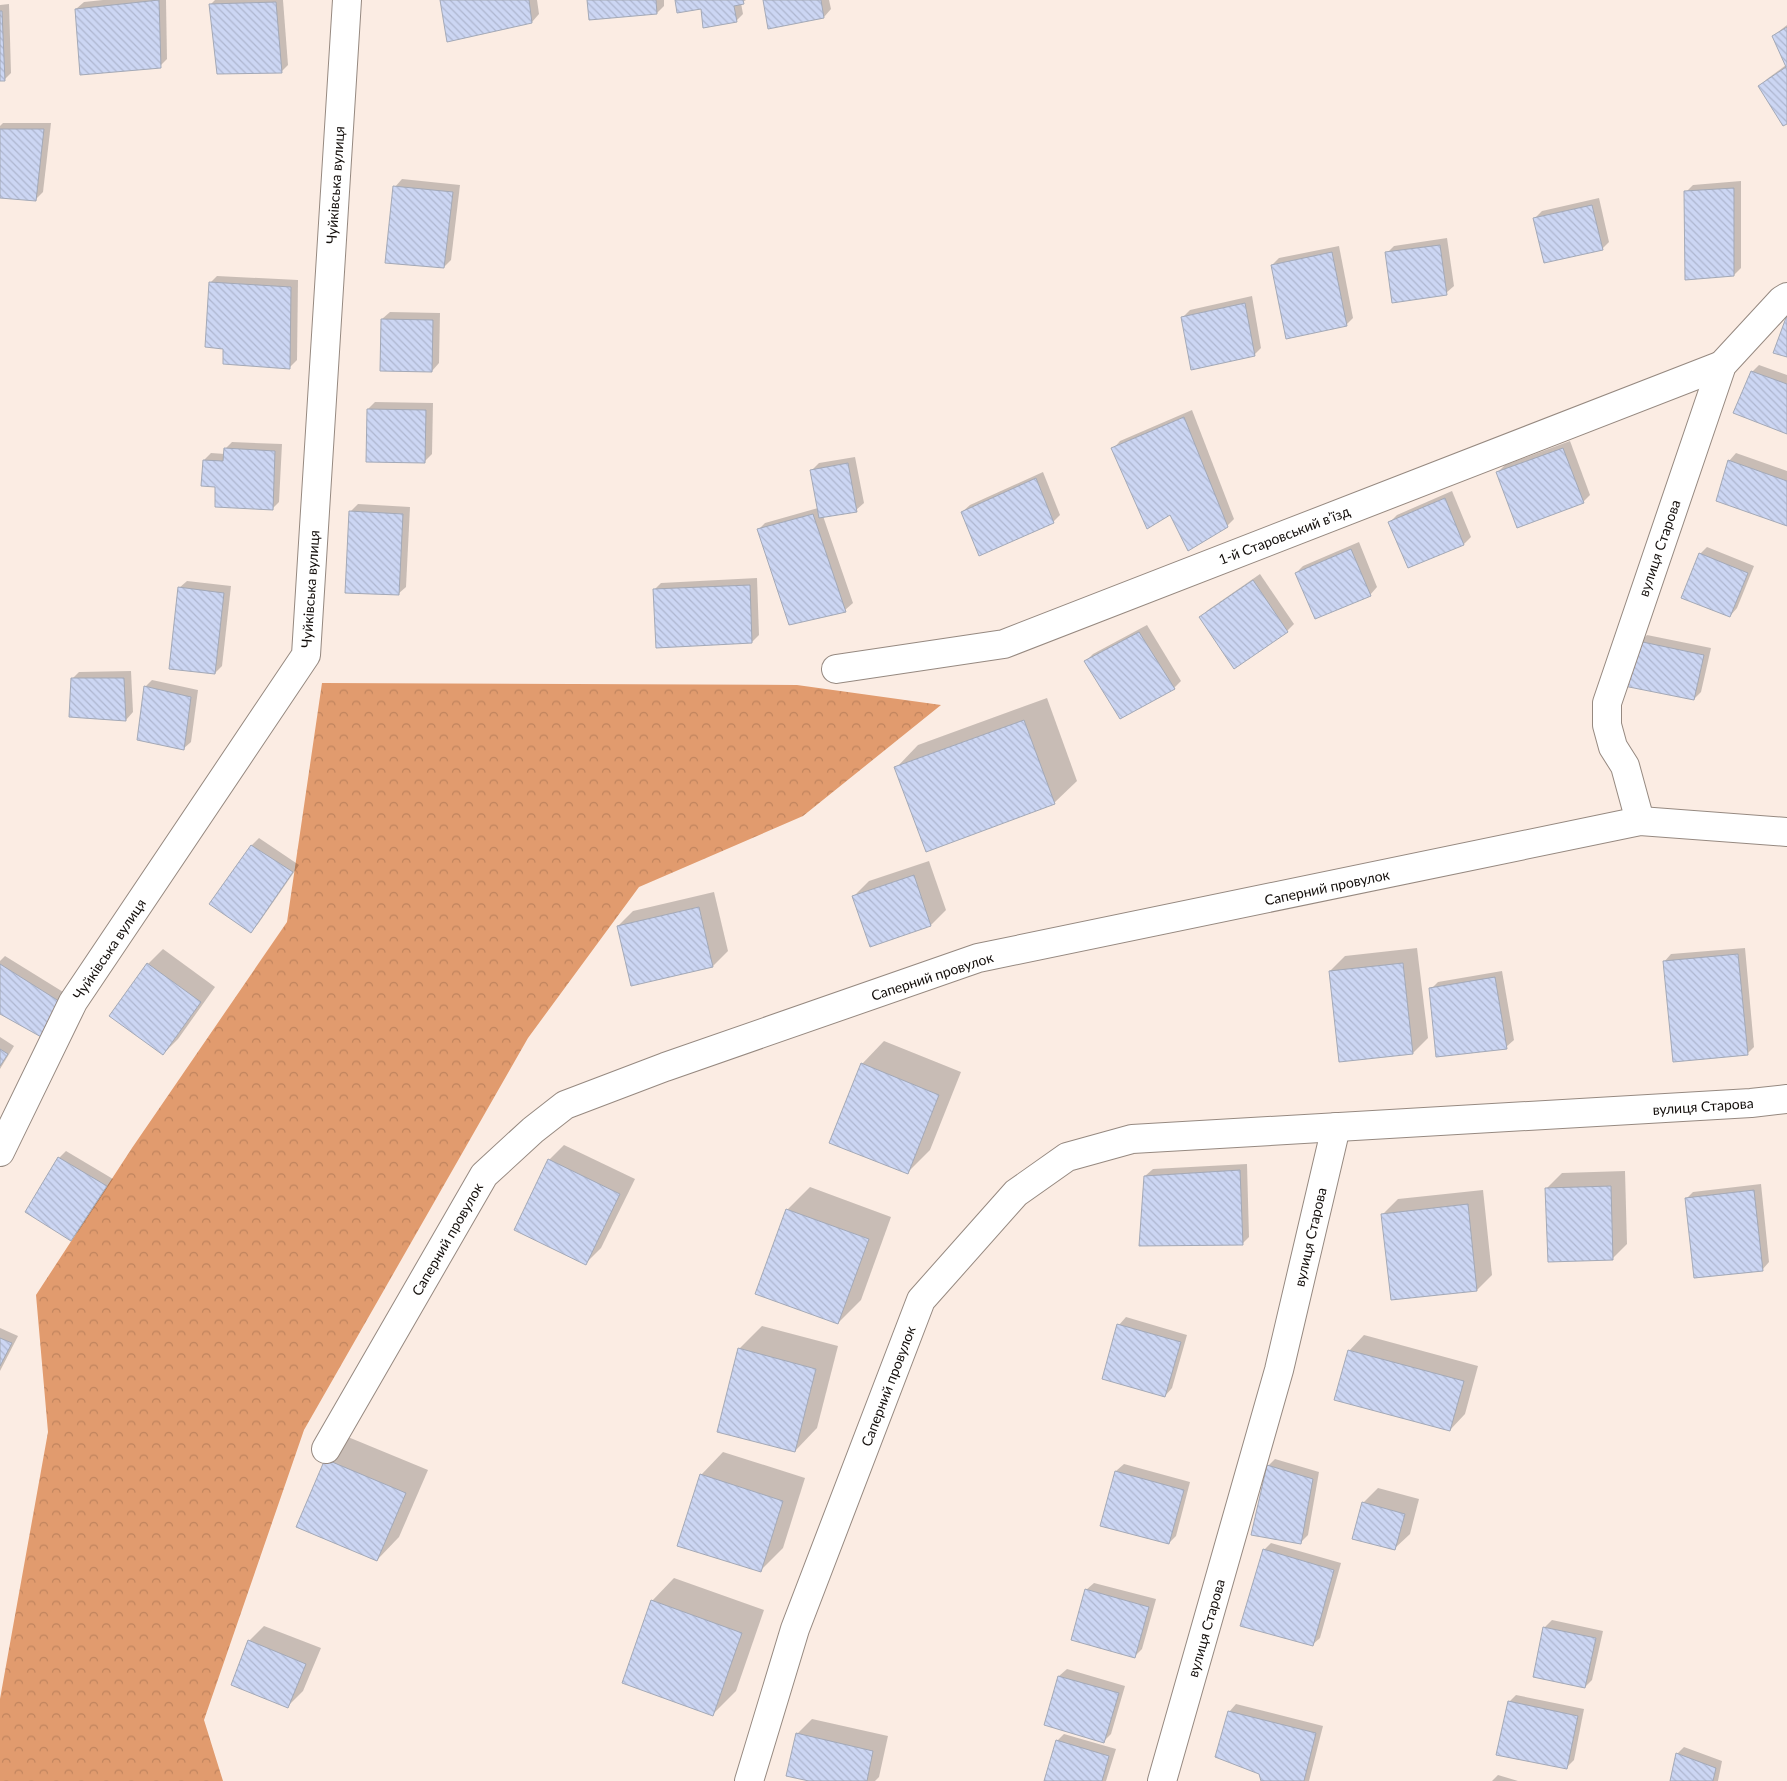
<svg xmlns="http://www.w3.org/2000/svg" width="1787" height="1781" viewBox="0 0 1787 1781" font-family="Lato,sans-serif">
<defs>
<pattern id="forest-crowns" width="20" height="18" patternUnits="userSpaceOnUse" patternTransform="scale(1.25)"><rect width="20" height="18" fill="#e19b6e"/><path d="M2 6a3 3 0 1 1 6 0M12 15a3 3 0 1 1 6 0" fill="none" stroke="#c0845e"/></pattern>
<pattern id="building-back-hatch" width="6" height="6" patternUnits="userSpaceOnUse" patternTransform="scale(1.25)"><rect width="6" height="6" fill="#ccd6f3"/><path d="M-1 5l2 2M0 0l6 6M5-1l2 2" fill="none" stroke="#aeb6cf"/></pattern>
</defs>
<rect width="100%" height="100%" fill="#fbece3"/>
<polygon fill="url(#forest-crowns)" points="322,683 797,685 941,705 803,816 639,887 528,1038 304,1430 204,1720 223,1781 0,1781 0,1699 48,1432 36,1295 132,1148 287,922"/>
<g fill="#0003">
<polygon points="103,0 166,0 167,59 160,66 76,9 84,2"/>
<polygon points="215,0 283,0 288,65 281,72 210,5"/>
<polygon points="441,0 537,0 539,14 532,22"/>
<polygon points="589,0 664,0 664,6 657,13"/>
<polygon points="676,0 746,0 741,3 743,14 736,21 702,8"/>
<polygon points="764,0 829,0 831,9 824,17"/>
<polygon points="9,4 11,73 4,80 0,80 0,5"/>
<polygon points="1787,25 1787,122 1760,86 1767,79 1786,65 1773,36"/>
<polygon points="3,123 51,123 43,192 36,199 0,197 0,126"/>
<polygon points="402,179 460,185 451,260 444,267 395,187"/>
<polygon points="1741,181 1741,268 1734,275 1686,192 1693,185"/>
<polygon points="1599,198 1609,242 1602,249 1535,218 1542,211"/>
<polygon points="1447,238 1454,286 1446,293 1387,253 1394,246"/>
<polygon points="1339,246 1353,318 1346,325 1272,265 1279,258"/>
<polygon points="217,276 298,280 297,360 290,367 224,348 210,283"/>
<polygon points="1252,296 1261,348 1254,355 1183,317 1190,310"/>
<polygon points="390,312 440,313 439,363 432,371 382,319"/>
<polygon points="1759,365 1787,375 1787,433 1752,372"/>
<polygon points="375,402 433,403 432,454 425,461 368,409"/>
<polygon points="1192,410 1234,519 1227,526 1170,513 1113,449 1120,441"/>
<polygon points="1570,441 1590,495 1583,502 1498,472 1505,465"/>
<polygon points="232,442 282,444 279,502 272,509 217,485 204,460 211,453 225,454 225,449"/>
<polygon points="1736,453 1787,471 1787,525 1729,461"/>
<polygon points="855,457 864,503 856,510 823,516 853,603 845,610 758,530 765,523 818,508 811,471 819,463"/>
<polygon points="1043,472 1060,515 1053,522 962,512 970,505"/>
<polygon points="1452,491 1471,537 1464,544 1409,567 1390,522 1397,515"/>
<polygon points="358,504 410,507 406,587 398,594 351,511"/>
<polygon points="1359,542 1377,587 1370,595 1296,573 1303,566"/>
<polygon points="1707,547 1754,566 1737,608 1730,616 1700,554"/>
<polygon points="1260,574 1294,624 1287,631 1201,617 1208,610"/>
<polygon points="757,578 759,635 752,642 654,590 661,583"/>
<polygon points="187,581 231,586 222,666 215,673 179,588"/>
<polygon points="1147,625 1181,681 1174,688 1086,661 1093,654"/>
<polygon points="1647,635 1711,648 1701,692 1694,699 1640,642"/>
<polygon points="131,671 133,712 126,720 72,679 79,672"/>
<polygon points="152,680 198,690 191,742 183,749 145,687"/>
<polygon points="1047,698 1077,781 1054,803 896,768 918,745"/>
<polygon points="259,838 299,865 258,924 251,931 211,904 252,845"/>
<polygon points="929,861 946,910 931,925 854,896 869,881"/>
<polygon points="714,892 728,951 713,966 618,926 633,911"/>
<polygon points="1417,948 1428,1038 1413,1053 1330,971 1345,956"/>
<polygon points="1745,948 1754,1047 1747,1054 1664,962 1671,954"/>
<polygon points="163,949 215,987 178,1039 163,1054 148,964"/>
<polygon points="5,956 68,995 50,1029 0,1013 0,961"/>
<polygon points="1502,971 1514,1040 1506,1047 1431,989 1438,982"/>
<polygon points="0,1037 14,1046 0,1069"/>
<polygon points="884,1041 961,1072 930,1150 907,1173 862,1064"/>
<polygon points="564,1145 635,1179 601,1248 586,1263 549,1160"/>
<polygon points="66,1151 113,1179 78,1232 71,1239 59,1158"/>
<polygon points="1247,1164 1249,1237 1242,1244 1145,1176 1153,1169"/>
<polygon points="1625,1171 1627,1244 1612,1259 1547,1188 1562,1173"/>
<polygon points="1761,1184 1769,1262 1762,1270 1686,1199 1693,1192"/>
<polygon points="810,1187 891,1217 861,1300 838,1323 787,1210"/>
<polygon points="1483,1190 1492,1275 1477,1290 1383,1214 1398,1199"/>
<polygon points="1126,1317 1187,1335 1172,1388 1165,1396 1119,1325"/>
<polygon points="762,1326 838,1346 817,1428 795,1451 739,1349"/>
<polygon points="0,1328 18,1336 0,1371"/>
<polygon points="1364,1335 1478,1366 1465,1414 1450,1430 1349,1351"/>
<polygon points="348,1437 428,1470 399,1537 377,1560 326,1459"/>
<polygon points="723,1452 805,1478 783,1548 760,1571 701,1475"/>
<polygon points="1275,1459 1319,1472 1308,1535 1301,1542 1268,1466"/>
<polygon points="1124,1464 1190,1482 1176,1536 1169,1543 1102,1525 1116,1471"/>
<polygon points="1378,1488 1419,1499 1410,1534 1394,1549 1363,1503"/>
<polygon points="1271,1543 1341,1563 1320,1638 1312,1645 1264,1550"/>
<polygon points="674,1578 764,1610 736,1691 713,1714 652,1601"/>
<polygon points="1094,1583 1156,1599 1142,1649 1135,1656 1086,1590"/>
<polygon points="1552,1620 1603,1631 1592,1680 1585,1687 1544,1628"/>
<polygon points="264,1626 321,1648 303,1691 288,1706 249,1641"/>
<polygon points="1067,1669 1125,1686 1111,1734 1104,1741 1045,1724 1059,1676"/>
<polygon points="1516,1695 1584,1709 1574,1760 1566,1768 1509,1702"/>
<polygon points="1236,1704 1323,1726 1309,1781 1262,1781 1260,1773 1229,1712"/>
<polygon points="812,1719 888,1736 879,1777 875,1781 814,1781 797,1734"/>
<polygon points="1064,1734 1116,1749 1106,1781 1045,1781 1057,1741"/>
<polygon points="1684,1747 1722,1761 1718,1781 1671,1781 1677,1754"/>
<polygon points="1498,1775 1518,1781 1492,1781"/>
</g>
<g fill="url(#building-back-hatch)" stroke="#a4a9b6">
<polygon points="159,0 161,68 80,75 75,9"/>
<polygon points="440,0 529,0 532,23 447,42"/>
<polygon points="587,0 656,0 657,14 589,20"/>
<polygon points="675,0 743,0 744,4 734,6 737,22 703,28 701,9 677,13"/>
<polygon points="763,0 821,0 824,18 768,29"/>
<polygon points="276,2 282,73 217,74 209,4"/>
<polygon points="0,11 2,11 5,81 0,81"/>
<polygon points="1787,27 1787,124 1783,126 1758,86 1786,67 1772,36"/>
<polygon points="0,129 44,129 36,201 0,198"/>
<polygon points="393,186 453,192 444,268 385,263"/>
<polygon points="1734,188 1734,276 1685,280 1684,191"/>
<polygon points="1592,205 1603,250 1544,263 1533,218"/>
<polygon points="1440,245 1447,295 1392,303 1385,252"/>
<polygon points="1332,252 1347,326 1286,339 1271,265"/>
<polygon points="209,282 291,287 290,369 223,364 223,349 205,347"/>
<polygon points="1245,303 1255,356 1191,370 1181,317"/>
<polygon points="1787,315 1787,357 1773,353"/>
<polygon points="381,319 433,320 432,372 380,371"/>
<polygon points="1751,371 1787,384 1787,434 1733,413"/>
<polygon points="367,409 426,410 425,463 366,462"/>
<polygon points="1184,417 1228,527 1188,551 1170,515 1147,529 1111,448"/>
<polygon points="224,448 275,451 273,510 215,507 215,487 201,486 203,460 223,461"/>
<polygon points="1563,448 1584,503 1517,528 1496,472"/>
<polygon points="1728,460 1787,481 1787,526 1716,501"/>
<polygon points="848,463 857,512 819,518 810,470"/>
<polygon points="1036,478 1054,523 979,556 961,512"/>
<polygon points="1445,498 1464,545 1408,568 1388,522"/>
<polygon points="349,511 403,514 399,595 345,593"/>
<polygon points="813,514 846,612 789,625 757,529"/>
<polygon points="1351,549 1371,596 1315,619 1295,573"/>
<polygon points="1699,553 1748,573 1730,617 1681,598"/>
<polygon points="1253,580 1288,632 1234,669 1199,617"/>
<polygon points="750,585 752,643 656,648 653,589"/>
<polygon points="178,587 224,593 215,674 169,669"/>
<polygon points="1139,632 1175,689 1120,719 1084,661"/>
<polygon points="1638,641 1704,655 1694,700 1624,686"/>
<polygon points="71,678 124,678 126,721 69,717"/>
<polygon points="144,686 191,697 184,750 137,740"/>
<polygon points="1024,720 1055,804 926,852 894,767"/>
<polygon points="251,845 293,872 251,933 209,904"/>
<polygon points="914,875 931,926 870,947 852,896"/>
<polygon points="699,907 713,967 631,986 617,926"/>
<polygon points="1738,954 1748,1055 1673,1062 1663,961"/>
<polygon points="147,963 201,1002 163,1055 109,1016"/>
<polygon points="1403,963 1413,1054 1339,1062 1329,971"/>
<polygon points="0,964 62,1003 43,1038 0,1014"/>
<polygon points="1495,977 1507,1049 1436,1057 1429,988"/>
<polygon points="0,1049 8,1054 0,1066"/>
<polygon points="861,1063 939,1095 908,1174 829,1143"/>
<polygon points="58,1157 107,1186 71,1241 25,1212"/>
<polygon points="548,1159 620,1194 586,1265 514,1230"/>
<polygon points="1240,1170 1243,1245 1139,1246 1144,1176"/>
<polygon points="1611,1186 1613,1260 1548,1262 1545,1188"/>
<polygon points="1754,1190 1763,1271 1694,1278 1685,1198"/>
<polygon points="1468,1204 1477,1291 1391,1300 1381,1214"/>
<polygon points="786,1209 869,1239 838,1324 755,1294"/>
<polygon points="1117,1324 1181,1342 1165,1397 1102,1379"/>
<polygon points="0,1338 12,1343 0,1366"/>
<polygon points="738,1348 816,1369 795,1452 717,1432"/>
<polygon points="1348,1350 1464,1381 1450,1431 1334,1400"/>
<polygon points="325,1459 406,1493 377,1561 296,1527"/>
<polygon points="1267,1465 1313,1479 1301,1544 1251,1535"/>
<polygon points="1115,1471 1184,1490 1169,1544 1100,1526"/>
<polygon points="700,1474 783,1501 761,1572 677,1546"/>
<polygon points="1362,1502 1405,1514 1395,1550 1352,1539"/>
<polygon points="1263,1549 1334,1570 1313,1646 1240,1626"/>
<polygon points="1085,1589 1149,1607 1135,1658 1071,1640"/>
<polygon points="651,1600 742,1633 713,1716 622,1683"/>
<polygon points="1543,1627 1596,1638 1585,1688 1533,1677"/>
<polygon points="248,1640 306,1664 288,1708 231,1685"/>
<polygon points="1058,1676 1119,1693 1104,1743 1044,1725"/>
<polygon points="1508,1701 1578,1716 1567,1769 1496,1755"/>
<polygon points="1228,1711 1316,1733 1304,1781 1261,1781 1259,1774 1215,1757"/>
<polygon points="796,1733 873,1751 867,1781 809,1781 786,1776"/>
<polygon points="1056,1740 1109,1756 1102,1781 1044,1781"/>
<polygon points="1676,1753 1716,1768 1713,1781 1670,1781"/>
</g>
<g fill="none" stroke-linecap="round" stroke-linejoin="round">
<defs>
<g id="minor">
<polyline points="836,669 1004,644 1722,365"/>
<polyline points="1640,821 1625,766 1613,747 1607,725 1607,703 1722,365 1782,300 1787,297"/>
<polyline points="0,1152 73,1002 306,655 347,0"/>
<polyline points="326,1449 484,1175 533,1130 565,1105 665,1067 978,958 1640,821 1787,832"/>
<polyline points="749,1781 795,1629 921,1300 1016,1193 1067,1157 1132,1139 1751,1103 1787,1099"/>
<polyline points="1162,1781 1279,1370 1336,1127"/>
</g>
</defs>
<use href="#minor" stroke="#968980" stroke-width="30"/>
<use href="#minor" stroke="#fff" stroke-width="28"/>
</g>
<g text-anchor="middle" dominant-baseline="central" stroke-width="5" stroke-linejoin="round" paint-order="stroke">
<g font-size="14" fill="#130e0b" stroke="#fff">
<text transform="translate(335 185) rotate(-86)">Чуйківська вулиця</text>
<text transform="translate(1284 535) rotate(-21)">1-й Старовський в’їзд</text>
<text transform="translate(1659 548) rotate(-71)">вулиця Старова</text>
<text transform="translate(310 589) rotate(-86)">Чуйківська вулиця</text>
<text transform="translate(1327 887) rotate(-12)">Саперний провулок</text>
<text transform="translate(109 949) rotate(-56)">Чуйківська вулиця</text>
<text transform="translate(932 976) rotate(-18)">Саперний провулок</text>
<text transform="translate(1703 1106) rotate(-4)">вулиця Старова</text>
<text transform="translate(1310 1237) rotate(-77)">вулиця Старова</text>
<text transform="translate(447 1239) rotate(-60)">Саперний провулок</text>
<text transform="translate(888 1386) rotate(-69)">Саперний провулок</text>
<text transform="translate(1206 1628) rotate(-74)">вулиця Старова</text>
</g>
</g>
</svg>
